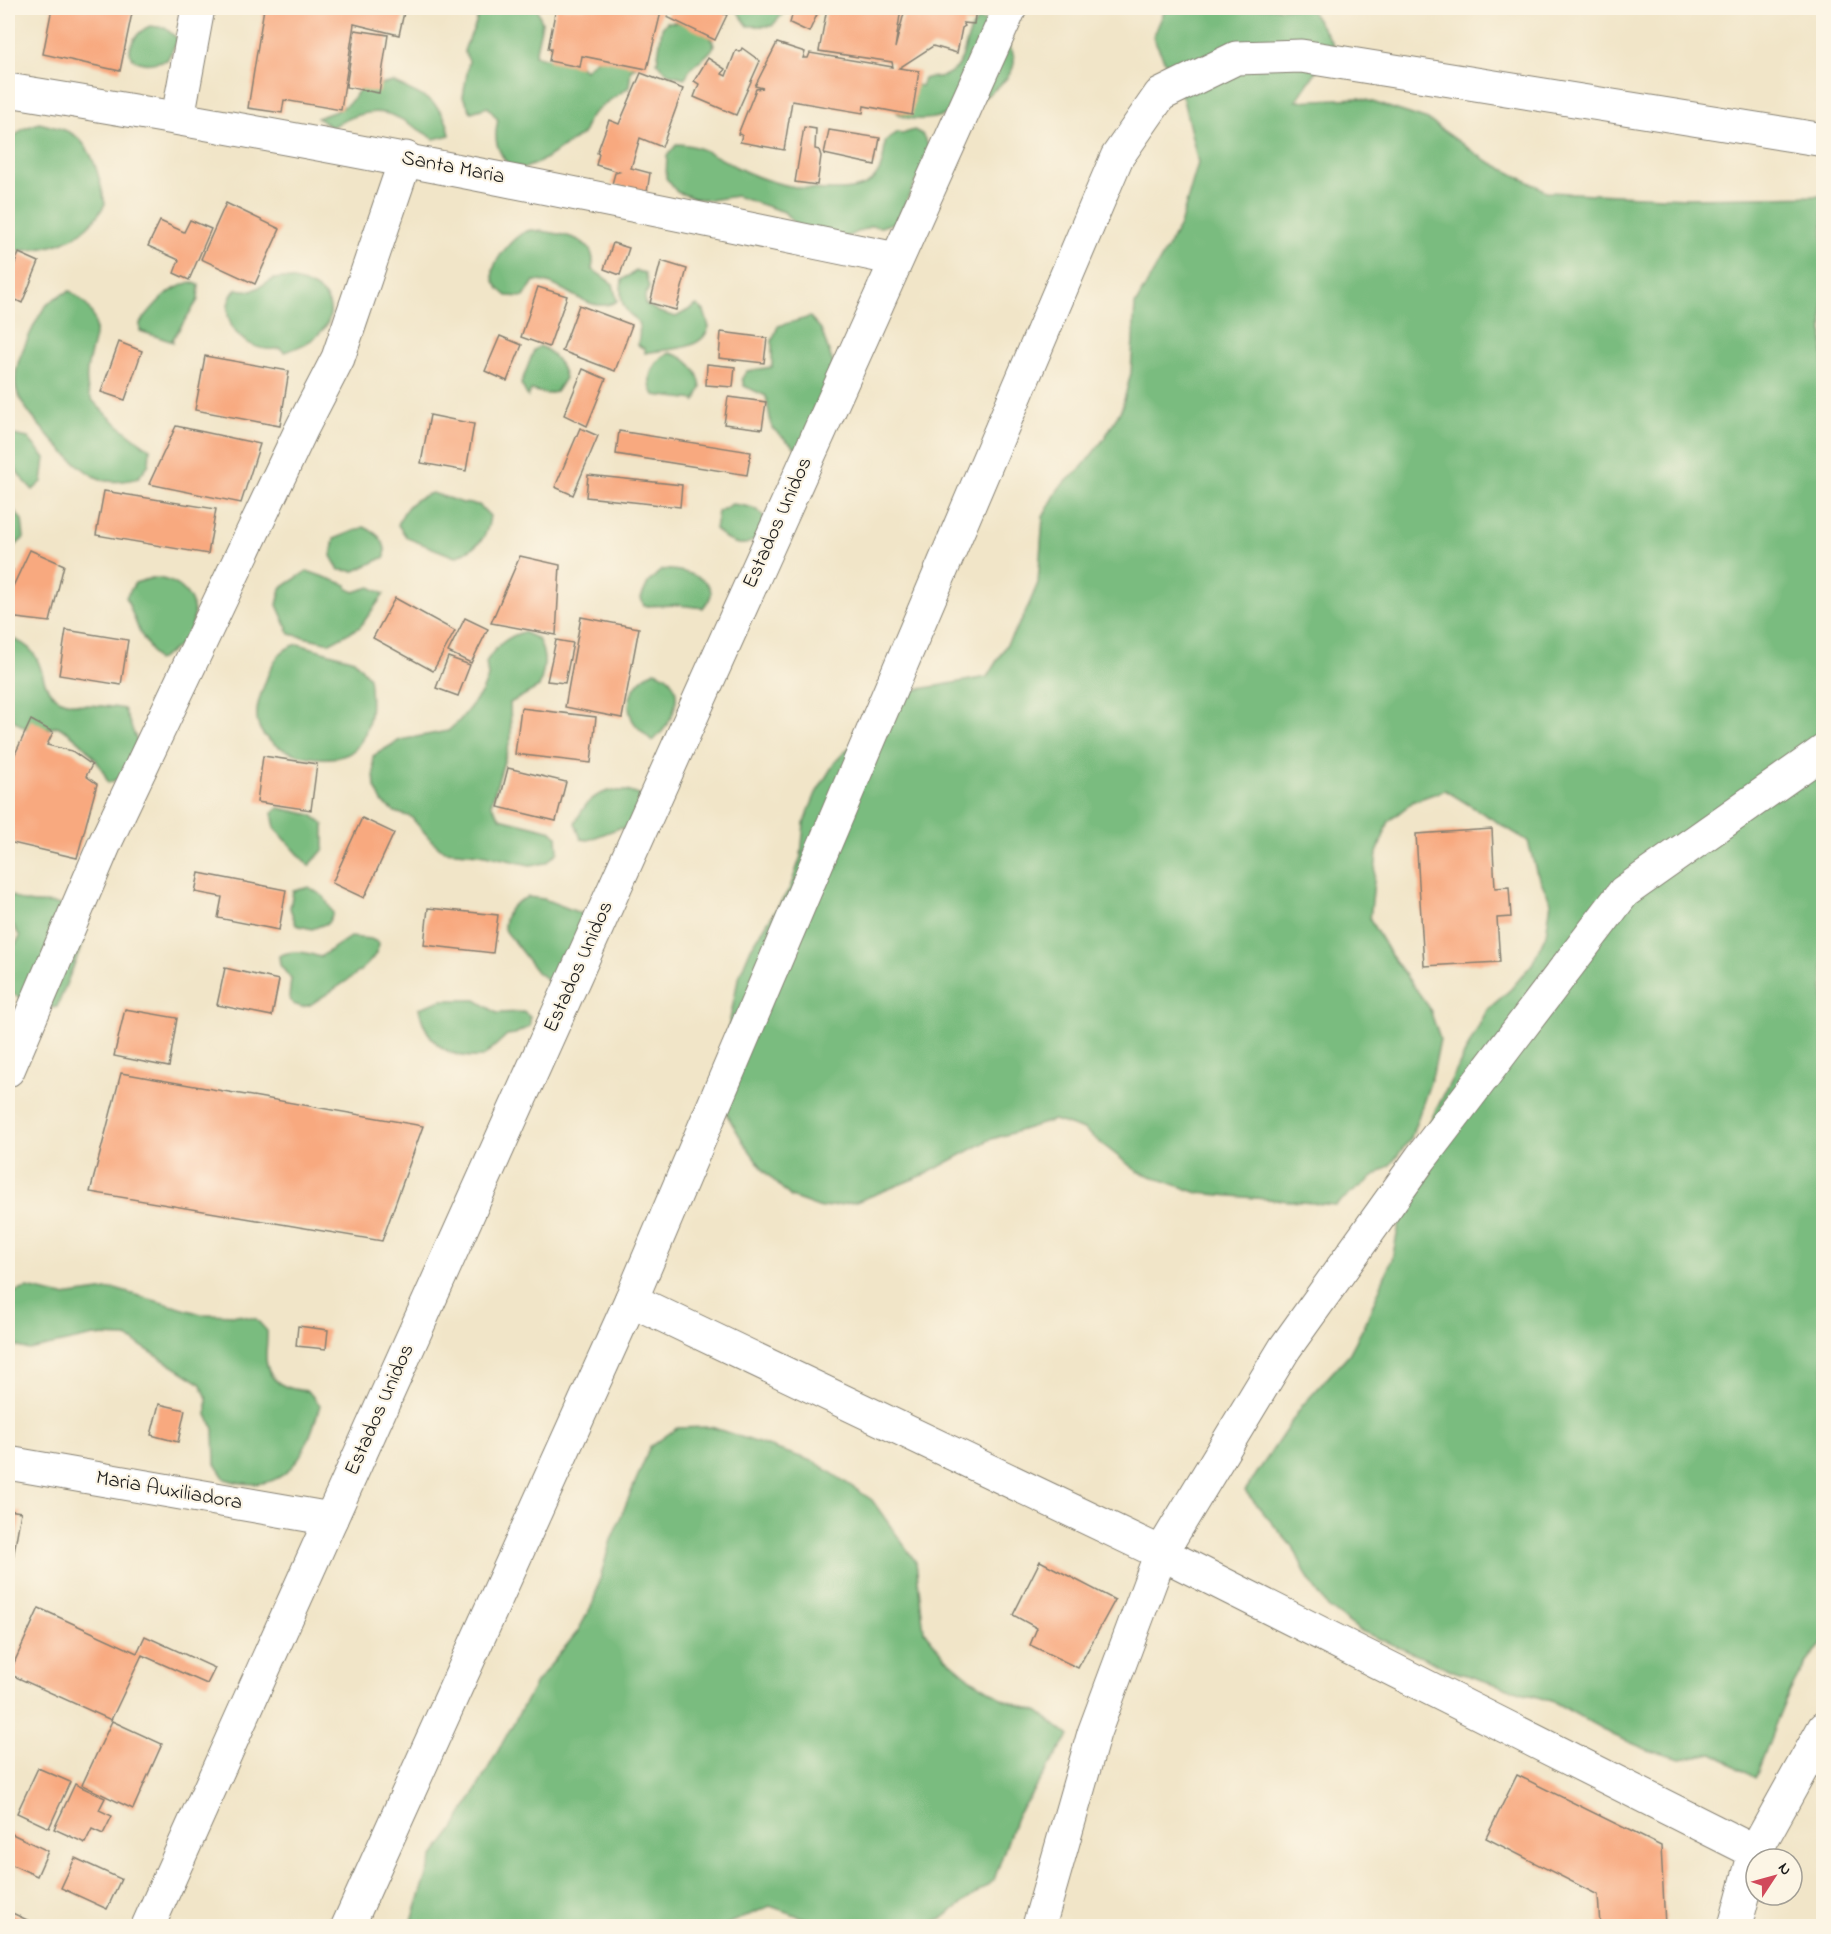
<svg xmlns="http://www.w3.org/2000/svg" width="1831" height="1934" viewBox="0 0 1831 1934" font-family="'Indie Flower',sans-serif">
<rect width="100%" height="100%" fill="#fcf5e5"/>
<filter id="ink" filterUnits="userSpaceOnUse"><feTurbulence type="fractalNoise" baseFrequency=".0167" numOctaves="2"/><feDisplacementMap in="SourceGraphic" scale="12" xChannelSelector="R" yChannelSelector="G"/><feConvolveMatrix kernelMatrix="1 2 1 2 8 2 1 2 1" color-interpolation-filters="sRGB"/></filter>
<filter id="wash" filterUnits="userSpaceOnUse"><feTurbulence type="fractalNoise" baseFrequency=".008" numOctaves="4" result="noise"/><feDisplacementMap in="SourceGraphic" scale="24" xChannelSelector="R" yChannelSelector="G"/><feGaussianBlur stdDeviation="1.35" result="paint"/><feColorMatrix in="noise" values="0 0 0 0 0 0 0 0 0 0 0 0 0 0 0 0 0 1.4 0 .05"/><feComposite in="paint" operator="in"/></filter>
<g filter="url(#wash)">
<rect width="100%" height="100%" fill="#f1e5c8"/>
<g fill="#7abc7f" stroke="#4b6c4e" stroke-width="1.5">
<path d="M478,8h59l5,15 -7,32c17,8 37,2 50,15l13,-12 48,5 -15,6 -2,18 -29,20 -11,11 -6,16 -43,28 -15,6 -17,-3c-11,-16 -15,-25 -10,-45l-10,-13 -17,5 -8,-15 6,-36 -5,-10c5,-17 15,-25 14,-43z"/>
<polygon points="735,8 786,8 787,9 772,26 748,26"/>
<path d="M1166,8h143l25,37 -38,56 64,-3 68,22 56,39 64,33 139,6 136,-2 1,1446c-37,38 -49,88 -69,136l-41,-25 -34,6 -32,-9 -35,-15 -59,-33 -98,-30 -97,-42 -31,-23 -19,-27 -15,-31 -49,-58 57,-85 47,-52 15,-28 28,-67 22,-106 73,-143 24,-21 21,-25 14,-30 5,-32 -15,-31 -8,-30 -83,-51 -31,11 -25,20 -12,32 -7,67 18,31 41,56 11,32 -7,35 -22,64 -20,26 -56,41 -137,-12 -61,-22 -53,-41 -30,-10 -65,20 -63,34 -70,28 -35,6 -30,-11 -26,-25 -21,-29 -17,-28 -9,-35 20,-101 13,-31 39,-60 11,-32 3,-33 12,-30 19,-31 68,-70 84,-15 37,-61 14,-33 5,-66 16,-29 23,-21 22,-28 18,-31 9,-35 4,-68 45,-80 18,-62 -15,-64 -30,-62z"/>
<path d="M979,20l8,1c8,10 25,23 27,37 5,33 -97,84 -121,50l8,-26 20,4 3,-7c8,-4 15,0 22,-4 24,-11 15,-40 33,-55z"/>
<path d="M667,22c18,-1 43,5 47,24 -6,13 -21,14 -29,32l-16,-4 -12,-11 5,-35z"/>
<path d="M150,26l15,2 13,11 -11,21c-7,1 -17,5 -24,3 -25,-5 -9,-31 7,-37z"/>
<path d="M393,82c28,14 52,19 57,53l-16,4c-44,-27 -53,-38 -103,-12l-14,-9 22,-8 12,-9 10,-13z"/>
<path d="M39,123c10,3 23,5 32,10 23,13 29,47 34,71 -21,38 -56,47 -97,47v-109l15,-13z"/>
<path d="M914,130l8,4 9,16 -35,72 -15,5 -10,-1 -24,11 -48,-9 -15,-16 -48,-16 -26,4 -16,-2 -17,-6 -11,-14 1,-22 10,-12c24,1 38,12 59,23 33,17 66,24 103,23 34,0 45,-16 46,-48l13,-10 4,2z"/>
<path d="M531,230c24,3 69,5 61,39l21,15 4,17c-29,17 -54,-22 -83,-20l-10,16 -17,-1c-6,-5 -13,-11 -14,-19 -3,-14 22,-44 38,-47z"/>
<path d="M636,271l9,2 4,15 -4,8v8l14,8 17,5 21,-12 7,6 5,16c-7,25 -42,21 -64,26v-4l-7,-4c6,-34 -7,-21 -15,-41 -3,-7 -2,-17 -1,-24z"/>
<path d="M282,278c67,8 61,58 2,74l-4,-4c-33,9 -69,-30 -44,-59l16,2 22,-12z"/>
<path d="M191,282l8,3 -1,15 -26,40 1,2 -33,-11v-8c15,-19 27,-34 51,-41z"/>
<path d="M70,291c52,35 6,61 19,103 3,11 49,48 61,55l-1,15 -11,14c-14,3 -26,6 -40,0 -21,-8 -77,-67 -82,-90 -3,-20 7,-39 15,-56 11,-23 15,-32 39,-41z"/>
<polygon points="810,317 821,329 841,386 798,450 772,428 766,396 744,386 742,378 747,371 772,367 772,341 778,326"/>
<path d="M540,346c13,6 22,18 25,32l-9,14 -9,2 -16,-4 -3,7 -7,-13 13,-34z"/>
<path d="M670,353c17,4 29,17 31,35l-6,14 1,-2 -42,-5c-10,-16 -1,-35 16,-42z"/>
<path d="M8,434l20,4 17,20 -3,24 -9,8c-19,-19 -26,-29 -25,-56z"/>
<path d="M432,493l31,10 16,2 11,11c-3,25 -13,31 -35,41l-48,-19 -9,-13c7,-19 15,-26 34,-32z"/>
<polygon points="8,503 22,520 24,538 8,552"/>
<path d="M732,504c15,2 29,3 34,18 -13,30 -32,27 -51,7l3,-17z"/>
<path d="M364,527c13,6 23,14 21,30l-30,14 -16,-1 -8,-14 3,-17z"/>
<path d="M661,570c13,-1 47,4 50,22 1,7 -5,11 -8,16l-25,-3 -34,1 -3,-8 7,-15z"/>
<polygon points="307,571 347,585 347,588 354,592 370,587 384,594 360,627 330,643 290,634 277,605 281,588"/>
<path d="M152,578c35,0 55,33 32,62 -7,9 -18,15 -27,21l-18,-30 -13,-34 9,-14z"/>
<path d="M523,632l15,7c9,18 7,29 1,48l-29,16 1,35 -20,66 9,14 52,13 5,5 1,16 -12,11 -16,2 -50,-11 -36,-3 -12,-10 -21,-24 -16,-5 -13,-10 -7,-15 -2,-31 27,-16 48,-9 12,-11 22,-28 6,-15 -2,-15c10,-16 19,-24 37,-30z"/>
<path d="M8,637c46,15 24,47 51,62 14,8 46,5 65,10l13,32 -14,36 -15,6c-7,-22 -30,-47 -51,-57 -25,9 -30,6 -49,-11z"/>
<path d="M298,644l56,16 15,17c3,25 4,51 -13,71 -17,21 -90,8 -98,-24 -4,-15 3,-30 8,-44 6,-17 14,-32 32,-36z"/>
<path d="M655,671c36,10 20,53 -3,70 -6,-7 -16,-13 -20,-22 -9,-20 5,-41 23,-48z"/>
<path d="M609,791h18l15,5 -7,34 -16,-2 -31,12 -7,-1 -6,-16c9,-17 15,-27 34,-32z"/>
<polygon points="279,808 312,815 324,825 324,849 309,866 275,828 272,813"/>
<polygon points="309,887 324,897 333,913 328,923 312,929 296,925 290,908 293,891"/>
<path d="M8,893c26,19 41,3 63,16 5,3 9,10 13,14v17l-27,67 -16,3 -33,-19v-36l12,-18 -12,-21z"/>
<path d="M528,897l16,2 46,18 -33,68 -9,-1 2,-2 -13,-10 -33,-43c0,-17 8,-26 24,-32z"/>
<path d="M350,937l21,2 8,4c-1,24 -50,48 -69,62l-8,2 -9,-3 -4,-7 2,-18 -11,-14 -1,-9c14,-7 26,-4 41,1z"/>
<path d="M442,1000h34l21,13 27,-1 6,5v9l-15,8 -8,1 -24,22c-36,2 -57,-14 -64,-49z"/>
<path d="M27,1288l36,8 52,-7 86,25 37,1 18,4 11,12c1,11 -3,25 0,34 4,20 24,25 41,26l12,14c-14,50 -33,94 -95,74l-10,-15 -1,-35 -7,-14v-17l-7,-15 -73,-46 -33,-1 -65,14 -17,-5 -4,-7v-44z"/>
<polygon points="711,1427 815,1462 872,1500 916,1562 924,1631 945,1657 971,1679 1003,1699 1039,1712 1069,1736 1016,1817 994,1880 940,1920 926,1926 827,1926 770,1906 723,1926 410,1926 433,1857 453,1831 536,1683 578,1631 593,1603 611,1540 650,1447 677,1428"/>
</g>
<g id="blocks">
<g fill="#f8a97f" fill-rule="evenodd">
<polygon points="52,8 133,8 120,71 43,54"/>
<polygon points="264,8 405,8 399,35 354,24 341,110 284,100 282,113 248,108"/>
<polygon points="556,8 662,8 647,69 582,56 580,67 549,61 551,49 548,49"/>
<polygon points="671,8 727,8 724,14 727,15 715,40 667,17"/>
<polygon points="794,8 820,8 809,32 790,23"/>
<path d="M827,8h98v3l19,2 1,-5h31l-2,16 -11,-1 2,3 -3,2 -5,25 -24,-7 -34,22 20,3 -7,44 -48,-9 -1,7 -71,-12 -8,49 -44,-8 2,-7 -4,-1 18,-45 7,-1 -8,-2 22,-43 28,9 -2,6h5l2,-5 83,14 -1,-5 -73,-11zM900,13h4l-9,35 5,-33z"/>
<polygon points="355,30 388,35 379,93 346,87"/>
<polygon points="742,48 760,61 736,115 694,97 699,84 694,81 708,58 725,69 722,74 726,76 736,50 740,52"/>
<polygon points="641,73 683,89 662,147 640,138 631,168 650,173 647,192 612,184 615,173 619,172 596,165 599,154 597,153 609,120 619,124"/>
<polygon points="804,127 816,129 815,149 819,150 821,156 817,185 795,182"/>
<polygon points="829,130 880,138 875,165 824,154"/>
<polygon points="226,203 280,229 255,284 201,259"/>
<polygon points="190,220 211,229 189,280 174,273 179,260 148,246 160,221 184,232"/>
<polygon points="613,243 629,248 620,275 604,269"/>
<polygon points="19,253 39,262 22,303 8,296 8,281"/>
<polygon points="8,257 13,259 8,273"/>
<polygon points="661,261 687,269 676,310 650,303"/>
<polygon points="538,287 567,296 549,347 521,337"/>
<polygon points="579,305 632,325 615,371 562,351"/>
<polygon points="721,332 767,338 764,363 719,358"/>
<polygon points="500,336 522,345 507,381 485,371"/>
<polygon points="119,342 142,351 125,400 101,392"/>
<polygon points="205,356 289,371 280,426 195,410"/>
<polygon points="707,364 735,367 733,387 706,385"/>
<polygon points="583,369 606,379 587,426 564,415"/>
<polygon points="728,397 766,402 762,429 724,424"/>
<polygon points="430,415 474,424 466,471 421,463"/>
<polygon points="176,426 260,444 241,503 149,484"/>
<polygon points="580,428 598,436 573,495 555,487"/>
<polygon points="619,431 751,452 747,475 616,454"/>
<polygon points="588,475 682,485 680,507 586,497"/>
<polygon points="104,491 216,509 208,554 96,535"/>
<polygon points="30,550 64,565 50,622 8,617 8,597"/>
<polygon points="520,556 560,565 556,635 491,623"/>
<polygon points="8,569 13,570 8,582"/>
<polygon points="395,598 455,631 433,671 373,638"/>
<polygon points="581,617 639,628 622,718 565,707"/>
<polygon points="465,618 488,629 471,663 448,652"/>
<polygon points="66,630 128,640 121,685 59,675"/>
<polygon points="556,640 573,643 565,683 547,681"/>
<polygon points="448,657 470,665 458,696 436,688"/>
<polygon points="521,708 596,717 591,763 515,754"/>
<polygon points="31,720 53,732 47,745 72,751 92,765 86,776 97,784 77,858 8,842 8,769"/>
<polygon points="263,756 317,764 311,810 257,802"/>
<polygon points="508,768 566,782 556,821 498,807"/>
<polygon points="362,818 394,833 364,898 332,883"/>
<polygon points="1492,829 1495,888 1509,887 1511,917 1497,918 1500,962 1424,966 1416,834"/>
<polygon points="199,873 286,890 279,930 218,918 222,897 195,892"/>
<polygon points="428,908 498,915 493,953 424,945"/>
<polygon points="225,968 279,980 272,1016 217,1005"/>
<polygon points="125,1009 177,1018 169,1067 114,1056"/>
<polygon points="121,1073 423,1126 382,1241 90,1192"/>
<polygon points="298,1326 328,1330 326,1349 296,1346"/>
<polygon points="159,1404 185,1410 178,1442 151,1435"/>
<polygon points="8,1510 21,1512 11,1570 8,1570"/>
<polygon points="1040,1561 1115,1600 1078,1668 1030,1645 1037,1628 1013,1615"/>
<polygon points="39,1608 137,1653 145,1636 215,1668 207,1684 142,1655 111,1720 9,1674"/>
<polygon points="112,1721 162,1744 133,1809 82,1785"/>
<polygon points="38,1768 70,1782 49,1828 17,1813"/>
<polygon points="1517,1775 1661,1846 1665,1926 1600,1926 1598,1895 1486,1838"/>
<polygon points="75,1784 105,1798 99,1810 112,1816 103,1834 92,1829 85,1843 54,1829"/>
<polygon points="8,1832 48,1851 37,1876 8,1863"/>
<polygon points="75,1858 121,1879 107,1909 61,1888"/>
<polygon points="8,1911 36,1924 35,1926 8,1926"/>
</g>
</g>
</g>
<g filter="url(#ink)">
<use href="#blocks" fill-opacity="0" stroke="#868072" stroke-width="1.5"/>
<g fill="none" stroke-linecap="round" stroke-linejoin="round">
<defs>
<g id="street">
<path d="M8,90c298,48 593,108 888,169"/>
<polyline points="178,117 198,8"/>
<polyline points="8,1070 105,843 302,428 338,358 406,158"/>
<polyline points="631,1300 1161,1553 1094,1733 1039,1926"/>
<polyline points="8,1463 331,1519"/>
<polyline points="1755,1852 1161,1553 1285,1348 1421,1158 1624,892 1824,751"/>
<polyline points="348,1926 631,1300 1117,157 1160,95 1236,58 1301,56 1824,140"/>
<polyline points="1735,1926 1755,1852 1824,1728"/>
</g>
<polyline id="secondary" points="148,1926 1010,8"/>
</defs>
<use href="#street" stroke="#868072" stroke-width="35"/>
<use href="#secondary" stroke="#868072" stroke-width="35"/>
<use href="#street" stroke="#fff" stroke-width="33"/>
<use href="#secondary" stroke="#fff" stroke-width="33"/>
</g>
</g>
<g text-anchor="middle" dominant-baseline="central" stroke-width="4.5" stroke-linejoin="round" paint-order="stroke">
<g font-size="21" fill="#1c1c1c" stroke="#fcf5e5">
<text transform="translate(453 168) rotate(11)">Santa Maria</text>
<text transform="translate(778 523) rotate(-66)">Estados Unidos</text>
<text transform="translate(579 967) rotate(-66)">Estados Unidos</text>
<text transform="translate(380 1410) rotate(-66)">Estados Unidos</text>
<text transform="translate(169 1491) rotate(10)">Maria Auxiliadora</text>
</g>
</g>
<rect width="1831" height="1934" fill="none" stroke="#fcf5e5" stroke-width="30"/>
<g transform="translate(1774 1877) rotate(54)"><circle r="28" fill="#fcf5e5" stroke="#a29e95" stroke-width="1.5"/>
<path d="M0-4.5L10 22L0 15L-10 22Z" fill="#d1495b"/>
<text y="-9" font-size="16" font-weight="bold" text-anchor="middle" fill="#1c1c1c">N</text>
</g>
</svg>
